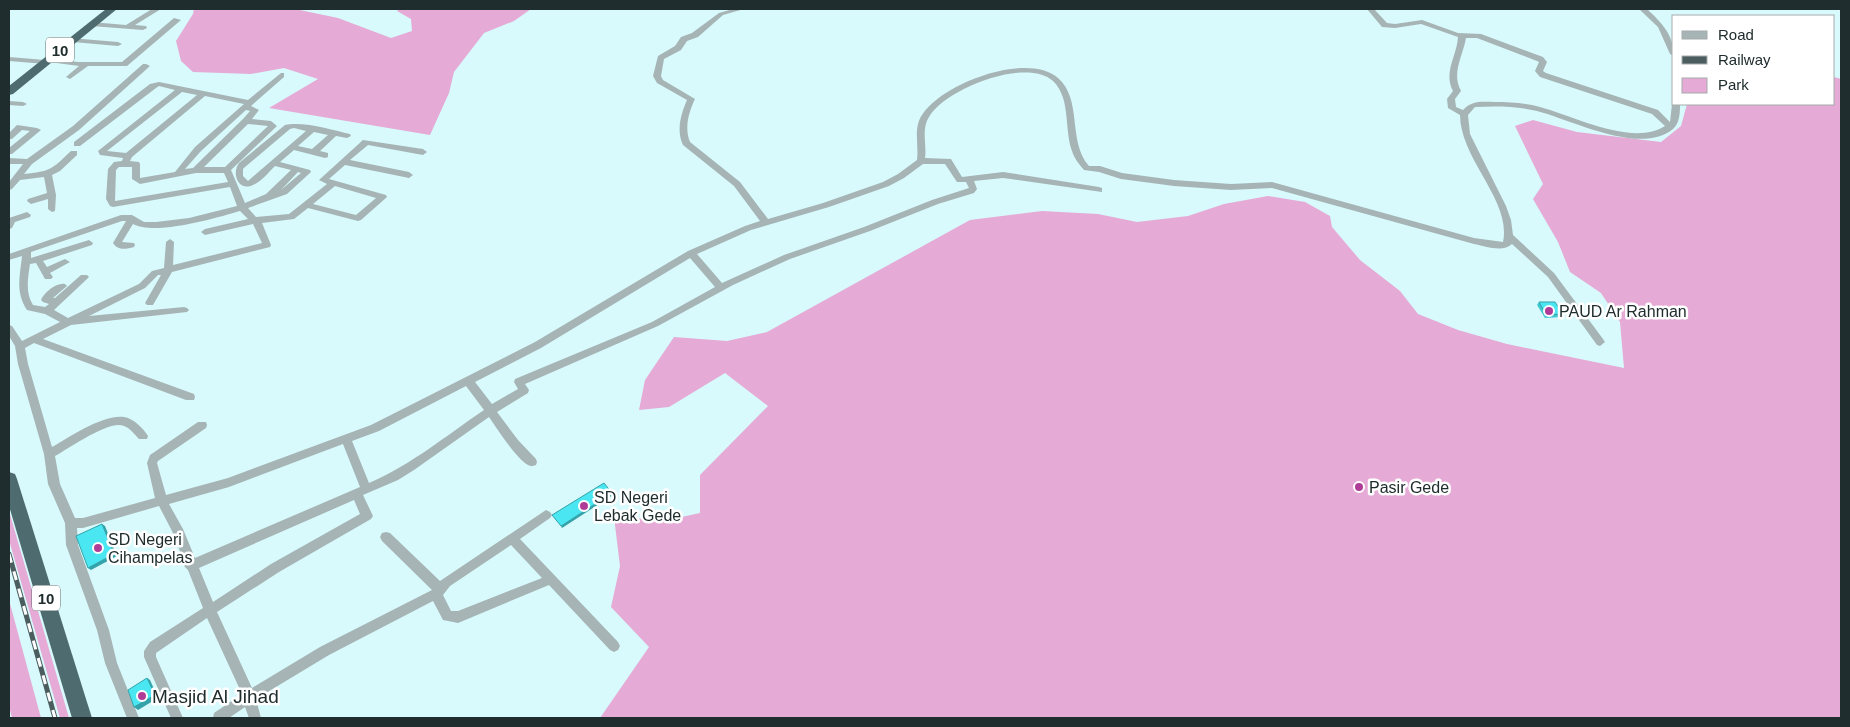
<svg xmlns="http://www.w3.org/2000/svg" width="1850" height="727" viewBox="0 0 1850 727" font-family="Arial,sans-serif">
<rect width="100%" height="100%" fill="#d8fafc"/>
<g fill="#e5aad5">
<polygon points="194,9 295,9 338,18 391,38 412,31 411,19 397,11 399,9 531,9 514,21 484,33 454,72 449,93 430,135 269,108 318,79 284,68 251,74 193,72 181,61 176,41 193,14"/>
<polygon points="1834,77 1841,79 1841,718 600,718 649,647 611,607 620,566 614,517 668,520 700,513 700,475 768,406 725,373 669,407 639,410 645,380 674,337 727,341 767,332 970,220 1042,211 1098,214 1137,222 1188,216 1224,204 1268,196 1305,202 1330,216 1332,227 1360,260 1400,291 1418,314 1458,330 1507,344 1624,368 1620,322 1601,293 1570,272 1558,242 1533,199 1543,184 1515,126 1533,120 1577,132 1661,142 1681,126 1687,104 1834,104"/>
<polygon points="9,511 69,718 60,718 9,540"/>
<polygon points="9,600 41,718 12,718 9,706"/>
</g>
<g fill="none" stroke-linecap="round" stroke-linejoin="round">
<g fill="#a6b4b5" fill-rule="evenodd">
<polygon points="152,9 161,9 135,25 146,26 147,28 143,30 91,26 87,24 91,22 126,25"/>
<path d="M733,9h11l-21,6 -25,22 -11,4 -6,9 -17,9 -3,17 2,4 32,19c-6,13 -11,28 -5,43l50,40 28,37 55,-16 60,-21 15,-8 19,-14c2,-15 -4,-32 5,-45 19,-31 105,-64 136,-37 25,22 9,63 31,88h11l22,7 52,7 57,4 41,-2 202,56 29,4c9,-41 -43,-83 -43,-127l-12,-7 -1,-9 6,-8c-10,-19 4,-35 5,-54l-37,-13 -26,4 -13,-1 -15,-18h7l13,14 8,1 27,-4 36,13 23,1 62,23 4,5 -4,9 3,2 112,37 12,12 2,-18 2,-2v2h6c0,8 0,19 -7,25 -32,27 -101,-9 -136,-18 -20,-5 -41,-5 -62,-4l-7,8 2,19 36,72 5,14 2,15 41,38 49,66 2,3 -5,4 -3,-1 -49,-68 -36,-33c-9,9 -27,2 -38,0l-202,-56 -41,2 -57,-4 -53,-7 -22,-7 -15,-2c-5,-6 -10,-12 -12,-19 -8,-22 -1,-53 -19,-70 -27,-24 -108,8 -124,36 -8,12 -2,28 -4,41l26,1 11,18 41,-5 96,15 3,1v4l-99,-14 -29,3 3,8 -3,4 -36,11 -68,27 -80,28 -57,26 -75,41 -133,58 4,6 -1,3 -31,19 21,28 18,19 1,3 -1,3c-4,1 -4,2 -8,0 -13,-8 -30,-35 -39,-48l-75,53 -16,10 -35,15 10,21 -2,3 -92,53 -62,40 35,76 68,-41 112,-57 -50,-49 -2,-4 2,-4 4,-1 4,1 50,48 106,-71 4,2 2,3 -2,3 -30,21 98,103 2,4 -2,4 -4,2 -4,-2 -61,-65 -91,38 -15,-3 -10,-19 -104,54 -73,44 5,19h-12l-4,-11 -16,11h-16l1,-5 28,-19 -35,-76 -51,35v4l27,61h-12l-27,-61v-6l6,-9 53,-34 -15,-38 -4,-4 1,-2 -13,-33 -13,-25 -76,22h-6l1,17 31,85 8,33 22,55h-12l-22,-55 -8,-33 -31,-85 -1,-22 -17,-39 -4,-30 -26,-90 -3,-18 -6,-10v-11l3,1 10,15 38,-19 -15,-8 -18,-4c-12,-18 -7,-34 -5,-54l-13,4v-6l112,-39h11l12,7h12l33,-4 48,-12 -7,-19 -117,20 -3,-1 -4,-7 2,-30 6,-7 8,-1 1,-3 -23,-3 -2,-4 77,-61 -16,-4 -3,2 -76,58h-6v-4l76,-58 9,-2 89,18 33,-27h3v4l-33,29 8,4 -7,9 19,2 6,5 -46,44 14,33 21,-9 25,-24 -16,-4c-6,6 -14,16 -22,19 -14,7 -22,-11 -14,-22l46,-38c18,-4 48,5 65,9l1,2 -4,2 -11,-2 -16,15 8,2v4l-3,1 -31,-8 -14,12 30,8 1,2 -24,22 -39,14 8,9 33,-3 38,-30 -8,-4 44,-40 60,9 4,3 -4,3 -55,-10 -18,15 59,12 4,3 -4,3 -64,-13 -16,14 57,16 1,2 -26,23 -3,1 -50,-13 -14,11 -32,4 9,22 -1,2 -98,25 -19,33h-6l-2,-2 16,-28h-3l-13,13 -56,28 95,-9 3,1 2,2 -2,2 -116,13 -28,14 151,55 1,3 -1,3h-8l-152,-57 -9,5 3,16 24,83c18,-10 51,-33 72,-30 9,1 20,12 24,19l-1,3h-8c-4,-4 -9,-11 -15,-13 -14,-7 -56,23 -69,30l5,28 15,34h8l72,-20 -8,-35 3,-8 48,-33h8l1,3 -1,3 -48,33 -1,2 9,32 62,-17 143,-53 164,-83 153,-91 57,-25 15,-5 -26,-35 -51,-41c-7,-15 -2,-31 4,-45l-30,-17 -4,-7 5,-20 17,-10 6,-9 11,-4 27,-20zM1466,38h11l60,23 2,1 -4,9 5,6 112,37 13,12c-32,21 -91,-10 -125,-19 -15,-4 -30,-5 -45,-5 -14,0 -22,-2 -32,8l-7,-3 -1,-8 6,-8c-10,-18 2,-35 5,-53zM182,92l15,3 -71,58 -19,-2zM205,96l39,8 -49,43 -20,25 -35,6v-14l-1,-2 -9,-1 2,-4zM246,110l4,1 -7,8 -50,49 -8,1 16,-18zM248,124l20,2 -43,41h-21zM294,128l12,3 -58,50 -5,-5v-7l2,-2 45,-38zM314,132l14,3 -16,14 -14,-3zM923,164h22l12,18h9l3,6 -37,12 -68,27 -80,28 -62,28 -25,-29 54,-24 78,-23 60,-21 15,-8zM119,167h13v12l8,5 56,-11h28l4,9 -113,19 1,-31zM298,172l3,1 -20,17zM335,186l41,12 -20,17 -43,-11zM240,211l8,8 -43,10 -4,3 4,3 48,-11 9,19 -89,22 1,-23 -4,-3 -4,3 -2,26 -12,3 -13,13 -71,34 -14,-8 33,-31 2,-2 -2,-2h-6l-26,23h-2l14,-12 -2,-2c-8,-2 -21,8 -24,16l2,2 6,2 -4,3 -12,-2c-8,-13 -5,-27 -3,-41l6,-1 9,16h6l2,-2 -3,-4 20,-11 -5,-3 -18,8 -4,-6 49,-16 1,-2 -4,-3 -58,18v-6l91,-31h4l-13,22c5,8 13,6 21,4l1,-2 -1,-2 -12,-1 11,-18c22,12 83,-6 107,-13zM690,258l25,29 -63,35 -137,57 -1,3 4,7 -26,15 -17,-22 66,-34zM466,386l18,24c-37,25 -73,55 -115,73l-17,-42 27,-10zM343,444l17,43 -165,71 -12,-29 -14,-25 60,-17zM354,500l6,14 -89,50 -58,38 -14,-34zM511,545l31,33 -84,33h-7l-8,-16 7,-9z"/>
<path d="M1639,9h8c14,13 27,26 27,47l-4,-2 -12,-27z"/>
<polygon points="174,18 181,20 127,66 88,66 70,79 66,77 79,66 49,62 46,64 9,61 9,57 45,60 48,58 78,62 122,62"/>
<polygon points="70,38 118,42 122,44 118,46 73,42 70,42"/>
<path d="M143,64h3l4,2 -71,64 -47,34 -8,10c27,-3 27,-4 47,-23h6v4l-17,16 -8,4 4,20 -1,16 -3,1 -4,-3v-10l-17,5 -4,-3 1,-2 19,-6 -3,-16 -24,3 -8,9 -3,1v-8l14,-18h-14v-6l18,1 46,-33z"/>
<polygon points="9,101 23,102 27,104 23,106 9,105"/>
<polygon points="17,125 37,128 41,130 12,154 9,154 9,148 30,131 22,130 12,139 9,139 9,133"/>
<polygon points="27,212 31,215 30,217 15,222 12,228 9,229 9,218"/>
</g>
<g fill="#4e6c6f" fill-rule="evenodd">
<polygon points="106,9 117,9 13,94 9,95 9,86"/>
<polygon points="9,472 15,474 17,479 92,718 72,718 9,506"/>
</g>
<defs>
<polyline id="rail" points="9,554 55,718"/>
</defs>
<use href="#rail" stroke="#4b5d5e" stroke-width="5"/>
<use href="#rail" stroke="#fff" stroke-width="3" stroke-dasharray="9" stroke-linecap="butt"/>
</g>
<polygon fill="#40c7d0" points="1539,302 1563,314 1561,317 1545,318 1537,305"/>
<g fill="#34a2a9">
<polygon points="612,493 613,495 562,528 561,526"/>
<polygon points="102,524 105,526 117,556 91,570 88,568"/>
<polygon points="147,678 150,680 158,698 138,710 134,707"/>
</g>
<g fill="#4ae7f2" stroke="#34a2a9">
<polygon points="1539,302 1555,302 1563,314 1546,315"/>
<polygon points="604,483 612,493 561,526 552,515"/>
<polygon points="102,524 114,554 88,568 76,536"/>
<polygon points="147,678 155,695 134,707 128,690"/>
</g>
<g fill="#af3d97" stroke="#fff" stroke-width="2">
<circle cx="1549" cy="311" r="5"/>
<circle cx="1359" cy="487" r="5"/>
<circle cx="584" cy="506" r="5"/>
<circle cx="98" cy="548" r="5"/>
<circle cx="142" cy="696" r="5"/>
</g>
<g text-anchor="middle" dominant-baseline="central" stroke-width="5" stroke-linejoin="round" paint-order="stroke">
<g fill="#fff" stroke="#636c6d" stroke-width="1">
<rect x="46" y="37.5" width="28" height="25" rx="4"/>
<rect x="32" y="585.5" width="28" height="25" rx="4"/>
</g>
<g font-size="15" font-weight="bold" fill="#202d2e">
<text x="60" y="50">10</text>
<text x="46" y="598">10</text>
</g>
<g font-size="16" fill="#202d2e" stroke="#fff" text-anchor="start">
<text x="1559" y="311">PAUD Ar Rahman</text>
<text x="1369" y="487">Pasir Gede</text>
<text x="594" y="497">SD Negeri<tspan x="594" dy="18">Lebak Gede</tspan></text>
<text x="108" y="539">SD Negeri<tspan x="108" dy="18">Cihampelas</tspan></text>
</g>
<g font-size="19" fill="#202d2e" stroke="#fff" text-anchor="start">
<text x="152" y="696">Masjid Al Jihad</text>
</g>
</g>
<rect width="1850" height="727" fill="none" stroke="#202d2e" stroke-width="20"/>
<rect x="1672" y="15" width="162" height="90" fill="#ffffff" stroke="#a6abab"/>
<rect x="1682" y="31" width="25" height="8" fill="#a6b4b5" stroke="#a6abab"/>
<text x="1718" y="40" font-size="15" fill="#202d2e">Road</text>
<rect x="1682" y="56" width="25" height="8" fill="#4b5d5e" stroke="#a6abab"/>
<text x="1718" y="65" font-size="15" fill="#202d2e">Railway</text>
<rect x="1682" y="78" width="25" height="15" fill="#e5aad5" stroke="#a6abab"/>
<text x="1718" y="90" font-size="15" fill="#202d2e">Park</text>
</svg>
